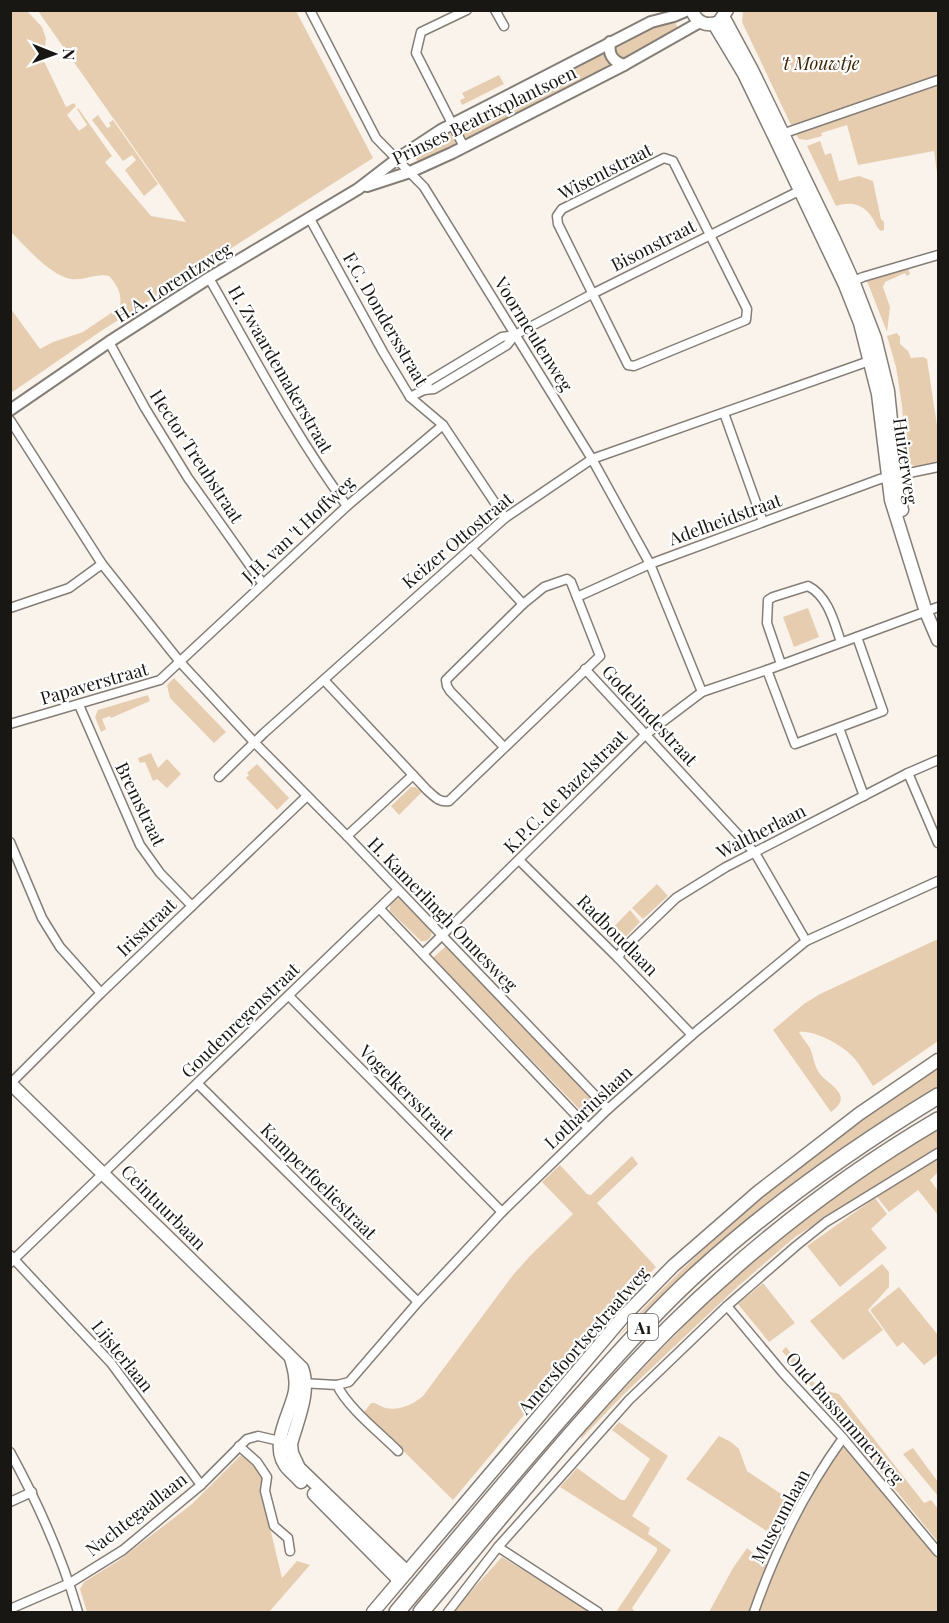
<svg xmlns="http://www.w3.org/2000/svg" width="949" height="1623" viewBox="0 0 949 1623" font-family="'Playfair Display',serif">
<rect width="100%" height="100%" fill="#faf3eb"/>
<g fill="#e7cdb0">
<path d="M11,10l16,1 15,16 4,12 -3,20 23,48 8,-4 2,3 -9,9 12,16 8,-6 -10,-16 1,-1 34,48 -7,6 46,54 35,6 -148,-211h258l77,147 -272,173 -90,62v-84l29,40 13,-7 30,-10 37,-25c2,-13 -2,-21 -11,-31 -13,-3 -25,5 -38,3 -20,-3 -46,-33 -60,-47z"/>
<polygon points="743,11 938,11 938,79 797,126 791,125 742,22"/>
<polygon points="674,19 678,29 622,62 616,59 613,45 651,27"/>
<polygon points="606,49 616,65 471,139 462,136 460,127 463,122"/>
<polygon points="499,75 504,84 462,105 460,100 465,98 462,93"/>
<polygon points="938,86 938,180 934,151 858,165 847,125 821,133 822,136 807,140 799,139 794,131"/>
<polygon points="98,115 107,128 111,126 109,123 113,120 158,184 144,196 125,170 136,160 132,155 123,161 92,120"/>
<polygon points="447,132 455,137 455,146 419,164 413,153"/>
<path d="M820,141l5,14 6,-2 8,28 20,-5 14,5 8,38 3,3v8l-3,1c-5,-4 -5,-7 -8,-12 -9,-15 -21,-18 -37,-13l-29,-60z"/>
<polygon points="908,268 910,274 907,276 905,273 885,282 883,287 890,307 887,332 867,281 901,269"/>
<polygon points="897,333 900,337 900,344 908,351 911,358 923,357 927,359 938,432 938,462 915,466 910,464 907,459 902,406 896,367 887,336"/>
<polygon points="808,608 819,637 794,647 783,617"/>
<polygon points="174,678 226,732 214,743 170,698 167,685"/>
<polygon points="148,695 150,701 111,718 110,716 102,719 106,729 101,732 95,717 98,710"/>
<polygon points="151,753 158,768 167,759 181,774 167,788 157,779 153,781 145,762 140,763 138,758"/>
<polygon points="257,764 289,798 277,810 246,778 249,775 247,773"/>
<polygon points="411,787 415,787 422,792 399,815 391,806"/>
<polygon points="657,884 668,896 643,919 632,908"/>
<path d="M399,898l5,2 25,27c4,7 3,10 -3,14h-5l-31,-30v-8l4,-4z"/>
<polygon points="630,910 640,922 617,946 606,935"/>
<path d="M938,939v102l-65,45c-6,-9 -12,-20 -19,-28 -10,-12 -40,-29 -55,-26 3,5 7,11 11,16 3,7 4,16 8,23 6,13 39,22 13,41l-58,-82 31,-26 16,-10z"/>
<polygon points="446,946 600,1107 589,1119 433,958"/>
<path d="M938,1065v21c-75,46 -148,96 -215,154 -37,32 -72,66 -107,99 93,-107 208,-192 322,-274z"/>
<path d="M938,1129v18l-143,90 -60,52 -112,106 -42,44 1,-5c34,-37 68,-74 104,-110 75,-75 162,-140 252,-195z"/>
<path d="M632,1156l6,8 -41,39 59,64 -62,64 -141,169 -89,-88 7,-9h4c16,11 33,5 48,-7l90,-121 18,-20 42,-41 -31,-32 18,-17 27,29 4,1z"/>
<polygon points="938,1158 938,1172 930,1180 938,1191 938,1215 918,1190 889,1212 877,1197"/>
<polygon points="875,1198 887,1214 871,1229 887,1248 840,1287 807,1246"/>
<polygon points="882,1264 889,1272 889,1287 868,1310 883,1330 843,1360 810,1321"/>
<polygon points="763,1283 795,1323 769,1342 738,1304"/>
<polygon points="899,1287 938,1335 938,1354 924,1365 903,1342 897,1347 870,1310"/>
<polygon points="786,1347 819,1389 839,1394 924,1503 931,1500 938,1509 938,1542 782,1351"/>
<polygon points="619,1422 668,1456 632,1516 650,1528 648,1534 671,1550 632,1608 634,1611 645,1612 616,1612 657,1551 657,1548 560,1487 577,1468 621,1500 625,1500 650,1459 612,1430"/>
<polygon points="719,1436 731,1442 739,1449 747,1471 796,1504 779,1539 686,1479"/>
<polygon points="841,1444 938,1558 938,1612 757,1612 785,1546"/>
<polygon points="913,1448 938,1482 938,1496 903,1454"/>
<path d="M241,1455c10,5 27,19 19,31l22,92 15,-17 13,4 -41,47h-182l-7,-23 4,-7 34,-21 74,-57z"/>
<polygon points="747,1548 767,1565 749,1612 709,1612 733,1568"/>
<polygon points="502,1557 592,1612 452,1612"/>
</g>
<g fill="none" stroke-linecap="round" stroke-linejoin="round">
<defs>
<g id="minor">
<polyline points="310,10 376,138 424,187 592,459 650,564 702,692"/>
<polyline points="495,10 504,26"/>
<polyline points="782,134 938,80"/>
<polyline points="464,147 416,53 421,32 467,10"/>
<polygon points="664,158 673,161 747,309 746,320 634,366 628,365 558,224 557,216 562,209"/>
<polyline points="309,217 383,352 410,397 443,425 505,518"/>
<path d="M209,278c44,77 85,156 138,228"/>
<polyline points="849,283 863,277 938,255"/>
<polyline points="109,342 145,408 188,478 263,584"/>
<polyline points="424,390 429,381 502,337 515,335 592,294 805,188"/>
<polyline points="410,397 424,390 434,389 507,345 515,335"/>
<polyline points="724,413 763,522"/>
<polyline points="10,420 102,564 180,662 254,742 347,836 608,1109"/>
<polyline points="577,597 650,564 880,479 938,467"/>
<polyline points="10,608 69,588 102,564"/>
<path d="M781,664l-14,-41 1,-23 5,-3 35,-11c20,10 26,36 33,56"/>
<polyline points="585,669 755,853 806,941"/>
<polyline points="767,670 795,744 883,711 857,637"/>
<path d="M324,680l103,110c7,6 12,13 22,11l151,-145 -29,-74 -4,-3 -23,8 -21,17 -52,-56"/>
<polyline points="79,705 140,845 160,873 192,906"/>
<polyline points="10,724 160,680 347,506 443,425"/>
<polyline points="839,728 864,796"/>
<polyline points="504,747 450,691 447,686 446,680 523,604"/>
<polyline points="908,773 938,843"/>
<polyline points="219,777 264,733 505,518 592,459 875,359"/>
<polyline points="347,836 413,775"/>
<polyline points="10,842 42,918 60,947 101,993"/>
<polyline points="519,860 618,958 692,1035"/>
<polyline points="380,909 588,1128"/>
<polyline points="423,954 645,735 702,692 767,670 938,607"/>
<polyline points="618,958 623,949 676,898 726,867 908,773 938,760"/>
<polyline points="289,996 502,1212"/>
<polyline points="11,1083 101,993 307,796"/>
<polyline points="198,1084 418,1302"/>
<polyline points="10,1255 111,1363 201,1485"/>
<polyline points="10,1263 398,890"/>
<polyline points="727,1306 783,1373 843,1438 938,1552"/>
<polyline points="301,1383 337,1385 349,1382 418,1302 502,1212 608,1109 692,1035 806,941 938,881"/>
<path d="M337,1385c10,22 43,48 61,66"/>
<polyline points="239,1446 257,1462 267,1477 265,1491 274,1526 288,1538 290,1551"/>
<path d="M10,1452c28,51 52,105 68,160"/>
<polyline points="10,1502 32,1492"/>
<polyline points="498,1547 598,1612"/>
<polyline points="10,1609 70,1583 123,1550 201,1485 247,1439 258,1436 284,1442"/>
<polyline points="448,1612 498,1547 629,1400 727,1306 796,1246 826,1222 938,1153"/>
<path d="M754,1612c21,-61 51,-121 89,-174"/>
</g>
<g id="tertiary">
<path d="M610,42c-2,12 2,19 14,23"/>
<polyline points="367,186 410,172 452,153 624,65 700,22"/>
<polyline points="10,410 109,342 209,278 358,189 397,159 441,130 651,22 674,16 688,10"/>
</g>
<g id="secondary">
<path d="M692,10c4,13 15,17 27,12l8,-12"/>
<polyline points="724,18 752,70 833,237 853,281 875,338 888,391 899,498 902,510"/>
<polyline points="714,24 744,74 775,138 845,285 860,323 878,394 891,500 926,612 938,640"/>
</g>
<g id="primary">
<path d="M10,1083l292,285c9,24 -5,53 -11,76l1,9 7,15 108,104"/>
<path d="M291,1358c3,11 6,22 4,33 -4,22 -25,52 -10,74 4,6 11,11 16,17"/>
<polyline points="314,1494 399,1580"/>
<polyline points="373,1612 624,1316 673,1266 758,1192 859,1114 938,1060"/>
</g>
<g id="motorway">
<path d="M397,1612c59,-71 118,-142 179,-211 41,-46 82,-93 128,-134 72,-65 152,-121 234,-171"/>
<path d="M421,1612c81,-96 160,-195 248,-284 80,-79 172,-151 269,-208"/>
</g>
</defs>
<use href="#minor" stroke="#857e77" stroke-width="11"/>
<use href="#tertiary" stroke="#857e77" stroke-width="14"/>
<use href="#secondary" stroke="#857e77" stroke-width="15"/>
<use href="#primary" stroke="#857e77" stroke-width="15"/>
<use href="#motorway" stroke="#857e77" stroke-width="18"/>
<use href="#minor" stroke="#fff" stroke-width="8"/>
<use href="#tertiary" stroke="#fff" stroke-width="10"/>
<use href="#secondary" stroke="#fff" stroke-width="12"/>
<use href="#primary" stroke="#fff" stroke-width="12"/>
<use href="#motorway" stroke="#fff" stroke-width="15"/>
</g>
<g text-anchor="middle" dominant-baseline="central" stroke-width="4.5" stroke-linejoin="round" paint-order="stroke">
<rect fill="#fff" stroke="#5e5d5a" stroke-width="1.5" x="628" y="1314" width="30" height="26" rx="4.5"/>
<g font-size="16" font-weight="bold" fill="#191714">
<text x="643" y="1327">A1</text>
</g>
<g font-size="18" font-style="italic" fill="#3e2605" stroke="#fff">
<text x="820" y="63">'t Mouwtje</text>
</g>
<g font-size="18" fill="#191714" stroke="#fff">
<text transform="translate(484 115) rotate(-26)">Prinses Beatrixplantsoen</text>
<text transform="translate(605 171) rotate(-27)">Wisentstraat</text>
<text transform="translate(653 245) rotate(-27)">Bisonstraat</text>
<text transform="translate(173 282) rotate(-32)">H.A. Lorentzweg</text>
<text transform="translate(386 319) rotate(60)">F.C. Dondersstraat</text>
<text transform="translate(534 334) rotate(58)">Voormeulenweg</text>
<text transform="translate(281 369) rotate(60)">H. Zwaardemakerstraat</text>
<text transform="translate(197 456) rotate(57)">Hector Treubstraat</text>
<text transform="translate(906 461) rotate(82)">Huizerweg</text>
<text transform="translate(725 519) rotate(-20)">Adelheidstraat</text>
<text transform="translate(298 529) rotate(-43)">J.H. van 't Hoffweg</text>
<text transform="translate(457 540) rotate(-40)">Keizer Ottostraat</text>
<text transform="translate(94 683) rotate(-16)">Papaverstraat</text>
<text transform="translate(650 715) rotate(47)">Godelindestraat</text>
<text transform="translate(565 791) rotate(-45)">K.P.C. de Bazelstraat</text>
<text transform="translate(141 804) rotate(64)">Bremstraat</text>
<text transform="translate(761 831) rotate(-27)">Waltherlaan</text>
<text transform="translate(443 914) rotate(46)">H. Kamerlingh Onnesweg</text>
<text transform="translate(146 927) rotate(-44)">Irisstraat</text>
<text transform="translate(618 935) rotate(45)">Radboudlaan</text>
<text transform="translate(240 1020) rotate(-44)">Goudenregenstraat</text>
<text transform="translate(407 1092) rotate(45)">Vogelkersstraat</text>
<text transform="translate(588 1107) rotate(-43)">Lothariuslaan</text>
<text transform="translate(319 1181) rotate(45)">Kamperfoeliestraat</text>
<text transform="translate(164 1207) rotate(45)">Ceintuurbaan</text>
<text transform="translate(583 1340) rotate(-49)">Amersfoortsestraatweg</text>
<text transform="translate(123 1356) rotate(51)">Lijsterlaan</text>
<text transform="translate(845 1418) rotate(49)">Oud Bussummerweg</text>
<text transform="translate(136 1514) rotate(-38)">Nachtegaallaan</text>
<text transform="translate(780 1516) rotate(-62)">Museumlaan</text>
</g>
</g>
<rect width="949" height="1623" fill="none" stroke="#191714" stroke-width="24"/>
<g transform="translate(54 54) rotate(91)" stroke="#ffffff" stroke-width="4.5" paint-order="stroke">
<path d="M0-4.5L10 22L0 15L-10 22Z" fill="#191714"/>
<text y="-9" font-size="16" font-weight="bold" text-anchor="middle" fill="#191714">N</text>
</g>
</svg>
